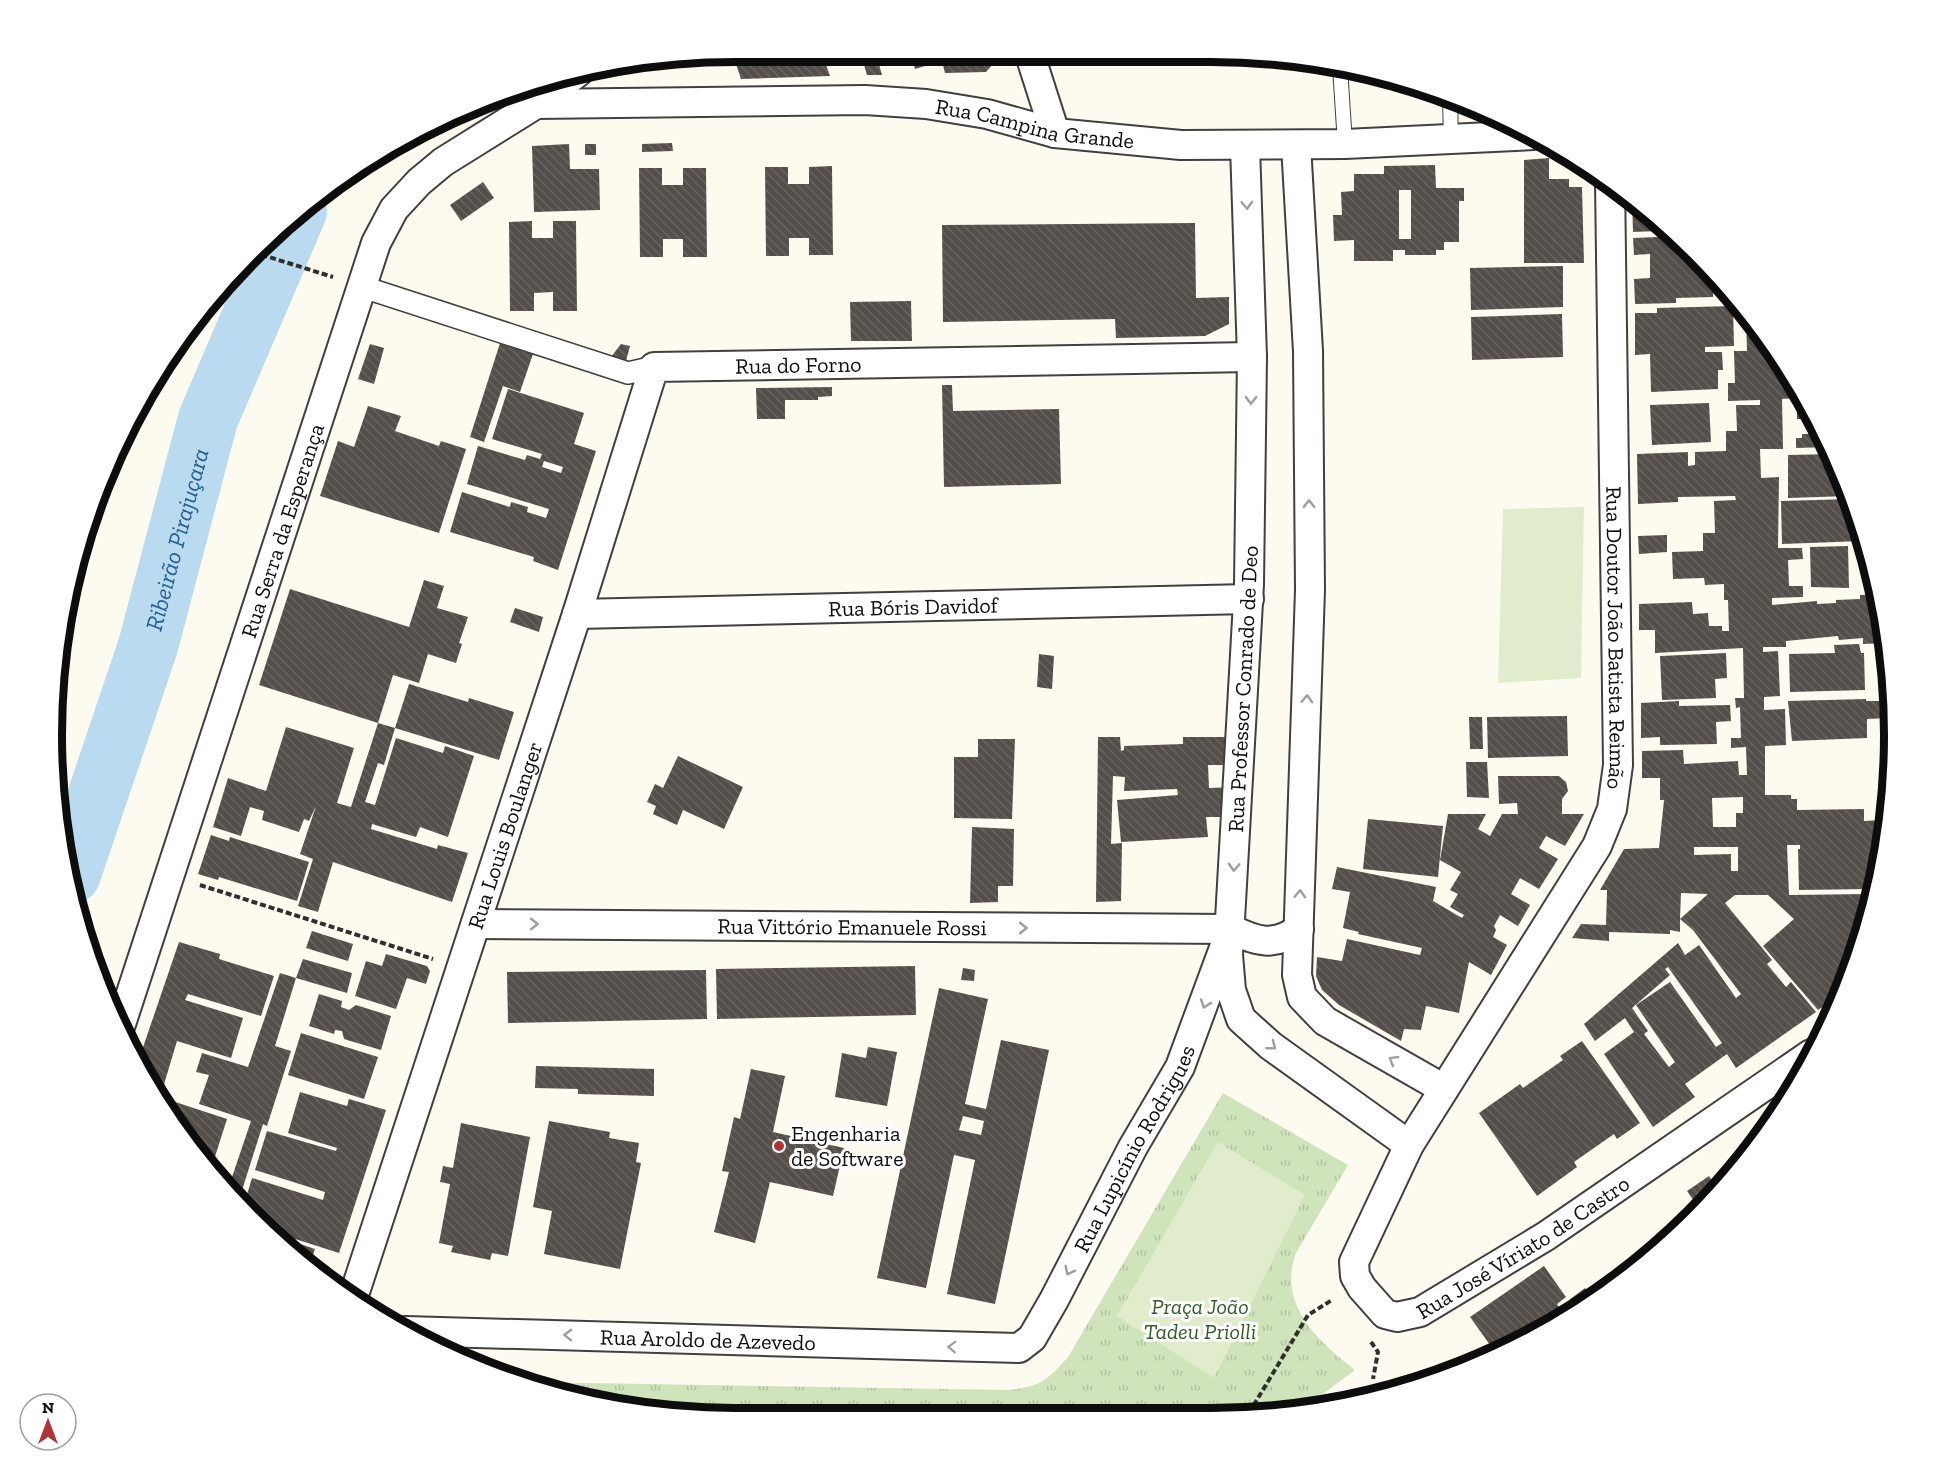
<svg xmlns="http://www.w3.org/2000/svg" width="1945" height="1470" viewBox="0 0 1945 1470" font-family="'Zilla Slab',serif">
<defs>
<pattern id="park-tufts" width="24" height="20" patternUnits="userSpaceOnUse" patternTransform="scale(1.5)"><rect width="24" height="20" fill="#d0e4bc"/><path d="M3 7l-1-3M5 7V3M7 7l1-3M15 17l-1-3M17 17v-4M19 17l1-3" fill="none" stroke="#b1c2a0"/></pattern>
<pattern id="building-back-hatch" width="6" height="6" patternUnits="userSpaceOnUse" patternTransform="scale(1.5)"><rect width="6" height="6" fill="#554f4b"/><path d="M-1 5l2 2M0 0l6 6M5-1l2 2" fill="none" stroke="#686460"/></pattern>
</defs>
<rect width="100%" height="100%" fill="#fdfbef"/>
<path fill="url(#park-tufts)" d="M1223,1093l125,72 -52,88c-19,52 22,88 59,117l-58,43h-652l-115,-31 478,8c34,-4 38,-9 60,-33z"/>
<g fill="#e1eccd">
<polygon points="1584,507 1581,678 1498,683 1503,509"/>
<polygon points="1218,1142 1305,1195 1214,1378 1117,1316"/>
</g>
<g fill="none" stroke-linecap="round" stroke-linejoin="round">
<path stroke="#b9daef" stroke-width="60" id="s1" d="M71,874l77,-228 60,-227 89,-208"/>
</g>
<g fill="url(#building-back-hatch)" fill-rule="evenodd">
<polygon points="735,51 821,51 830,76 741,79 732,52"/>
<polygon points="860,51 875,51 882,75 867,75"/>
<polygon points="888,51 899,51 903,63 892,66"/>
<polygon points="910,51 996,52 998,58 986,72 945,73 942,61 915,69"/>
<polygon points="672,143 673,151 642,152 642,144"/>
<polygon points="569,144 570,169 599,169 600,210 534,212 532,146"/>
<rect x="585" y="144" width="11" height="11"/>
<polygon points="1549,158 1549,179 1569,179 1569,187 1582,187 1584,263 1524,263 1524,160"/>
<path d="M1435,165l1,23h28v13h-5v41h-15v8h-8v5h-31v-5h-12v11h-39v-21l-20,1 -1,-26h9l-1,-23 13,-1v-17h30v-8zM1399,190h12v49h-12z"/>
<polygon points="832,166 833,255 809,255 809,238 789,238 789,256 766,256 765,167 788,167 788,184 809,184 809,167"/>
<polygon points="639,168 662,168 662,185 683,185 683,168 706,168 707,257 683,257 683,239 663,239 663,257 640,257"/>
<polygon points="483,182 494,198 461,221 450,205"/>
<polygon points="1632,198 1694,252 1713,274 1713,297 1676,298 1676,303 1635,304 1634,279 1650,278 1650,254 1634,255 1633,238 1658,237 1658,231 1633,232"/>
<polygon points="532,221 532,238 553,238 553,221 576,221 577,311 553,311 553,292 534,293 534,311 510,311 509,222"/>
<polygon points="1195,223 1196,298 1229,297 1229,324 1205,336 1116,338 1115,319 943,322 942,225"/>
<polygon points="1563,266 1563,307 1471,310 1470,268"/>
<polygon points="911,301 912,341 851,341 850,302"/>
<polygon points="1733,306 1734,346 1705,347 1705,352 1722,352 1723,370 1718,370 1718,389 1651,392 1650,354 1635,355 1635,313 1657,313 1657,308"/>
<polygon points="1562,314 1563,357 1472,360 1471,317"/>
<path d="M1746,315l33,40 20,39 -1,4 -16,1 1,50h-23l1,29 18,-1 -1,71h24l1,11 -15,1 1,26h14v11l-31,1v7l45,-4v3l19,-1v-3l24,-1v-4l19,-1 6,49 -22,1v-6l-24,2 -1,-4 -52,5v6h-23v5l15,-1 2,45 -16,1v13l21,-1 1,36 -21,1v49h26v4h6v11l67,-1v12l19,-1 -2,48 -38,125 -25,17 -55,-64 31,-27 -26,-24h-33l-10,8 47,57 -5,4 19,23 5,-5 25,30 -80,56 -9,-14 -42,30 10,13 -42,30 -49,-73 30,-22 -9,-14 -30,23 -11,-17 94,-81 7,12 14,-10 37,53 5,-4 -48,-64 -13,-11v13l-10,-2v4l-61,-2v9l-37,-3 9,-14 25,1 1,-35h-7l24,-41 35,-1 5,-48h-4v-22h-18v-27l41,-1 1,14 54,-3 1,14h8l-1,-28 -15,1v-10h10l-1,-31 -4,1 -1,-10h9l-1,-50 -88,5v-23h-16v-26l53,-2 1,12 15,-1 1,13h13v5h7l-1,-31h-4v-16l-19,1 -1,-7 -31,1 -1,-27 31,-1v-18h12l-1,-32 22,-1 -1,-4 -57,1v5l-40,2 -1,-50 51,-2v14l7,-1v-13l31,-1v-20h11l-1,-26h24v-5l-32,1v-18h7l-1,-32h13zM1743,797v16h-7v14h-23l-1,-29zM1787,845h13v4h-2l1,41 70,-1v5l-80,1zM1694,847h44v24h-7v-17l-37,1zM1681,893l27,1 -28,25zM1668,967l54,76 -6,4 -46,-65 -34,23 39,57 -6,5 -25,-33 4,-3 -16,-23 38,-33 -5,-6z"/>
<polygon points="500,343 533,354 520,392 503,386 484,442 470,437"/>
<polygon points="370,344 384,348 374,384 358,379"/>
<polygon points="621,344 630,346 626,361 611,357"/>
<polygon points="942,385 952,385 953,411 1059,409 1061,484 944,487"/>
<polygon points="832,387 832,396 818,397 818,400 785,400 785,419 757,419 756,388"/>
<path d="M508,389l76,24 -10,31 22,7 -38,119 -25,-9 1,-4 -84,-25 12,-40 48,15 1,-5 17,5 -1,5 19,6 3,-9 -82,-25 11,-38 47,14 2,-5 13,4 2,-5 -50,-15zM544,461l19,6 -2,6 -19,-6z"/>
<polygon points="1709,403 1711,442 1652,445 1650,405"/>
<polygon points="1797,405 1805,405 1807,419 1797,419"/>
<polygon points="368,406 401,416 395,431 439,446 441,441 466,449 439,533 320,496 338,441 354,447"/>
<polygon points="1817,428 1828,447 1796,448 1796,438 1802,438 1802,434 1817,434"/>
<polygon points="1832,454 1842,473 1849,496 1788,498 1788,455"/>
<polygon points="1850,499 1862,541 1782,544 1781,501"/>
<polygon points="1667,535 1667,552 1639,554 1638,536"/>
<polygon points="1848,546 1849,588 1811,587 1810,547"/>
<polygon points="424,580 444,586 437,608 468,617 459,643 462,644 456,663 428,654 419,683 393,675 378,723 259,685 290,589 409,627"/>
<polygon points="515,608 543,617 539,632 510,622"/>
<polygon points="1859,644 1861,653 1864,653 1865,690 1790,692 1789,654 1835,653 1834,645"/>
<polygon points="1726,653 1727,678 1715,679 1716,698 1662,700 1660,656"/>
<polygon points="1039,654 1054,656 1052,689 1037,687"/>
<polygon points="409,684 468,702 469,698 514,712 499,760 395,728"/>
<polygon points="1866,699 1866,701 1888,701 1889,718 1867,719 1867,738 1792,741 1788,701"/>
<polygon points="1679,701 1679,706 1730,705 1731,721 1716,722 1717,744 1660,745 1660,737 1641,738 1641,703"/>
<polygon points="1567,716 1568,756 1488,758 1487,717"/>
<polygon points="1469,717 1482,717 1483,749 1470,749"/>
<polygon points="378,723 395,728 384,765 378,763 365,802 375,805 396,738 443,753 445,746 474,756 448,837 420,827 416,837 372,824 371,829 437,849 438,845 468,853 452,902 333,862 318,912 298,906 313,859 300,854 316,806 309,821 304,819 299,832 262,820 264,811 250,807 241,836 213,827 228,778 266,791 286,727 354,748 337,803 351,807"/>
<polygon points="1098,737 1120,737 1121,751 1124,750 1124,746 1183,744 1183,737 1233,737 1233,765 1208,765 1209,788 1234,787 1232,817 1206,817 1208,837 1121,842 1117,800 1178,795 1177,789 1124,791 1125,777 1113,776 1111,844 1122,843 1121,901 1096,902"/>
<polygon points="978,739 1015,739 1012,819 954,818 954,757 978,757"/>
<polygon points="678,756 743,787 724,829 683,810 677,825 653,814 656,806 647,802 655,784 663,788"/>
<polygon points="1466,762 1487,762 1489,798 1467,797"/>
<polygon points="1498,776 1559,776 1566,782 1568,791 1562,799 1562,814 1584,814 1565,846 1546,836 1539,848 1558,859 1539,889 1520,878 1511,894 1530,905 1518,926 1500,915 1494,926 1496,930 1493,937 1507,945 1491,975 1469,962 1459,1013 1426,1006 1421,1030 1404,1029 1401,1041 1339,1005 1322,990 1316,976 1317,957 1342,961 1347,939 1420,955 1422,948 1358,934 1359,932 1343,928 1350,892 1332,889 1337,867 1436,887 1433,901 1462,918 1464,915 1450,907 1458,894 1450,890 1461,872 1440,860 1448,814 1486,814 1478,829 1490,836 1502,814 1518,814 1517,803 1499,804"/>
<polygon points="1368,819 1443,826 1438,877 1363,869"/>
<polygon points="972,827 1014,829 1013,886 998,886 998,902 970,903"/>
<polygon points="211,835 229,841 230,837 309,862 297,901 219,877 218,880 198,874"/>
<polygon points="312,931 353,944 348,961 306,948"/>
<polygon points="179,942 220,954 219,959 274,976 261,1016 188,994 185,1000 243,1018 231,1058 177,1041 162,1091 153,1089 139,1059"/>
<polygon points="386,954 427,966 430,971 426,984 407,978 396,1009 355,996 366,961 382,966"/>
<polygon points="303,959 352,973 347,993 296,978 275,1046 291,1051 267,1126 263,1124 238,1203 223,1184 229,1186 251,1121 199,1104 209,1075 196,1072 202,1053 248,1067 280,973 296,978"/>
<polygon points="915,966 916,1015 717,1019 716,969"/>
<polygon points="963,968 975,970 974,981 961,980"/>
<polygon points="706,970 707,1019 508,1023 507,972"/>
<path d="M939,988l49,11 -23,105 21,5 15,-69 48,10 -54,254 -48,-10 28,-134 -21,-5 -28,133 -49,-10zM963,1116l21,5 -3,14 -22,-5z"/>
<polygon points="319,994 342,1001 341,1007 349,1010 356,1005 391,1016 381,1050 347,1040 344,1039 342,1031 335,1030 334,1034 309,1026"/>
<polygon points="301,1033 378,1057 364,1099 288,1075"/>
<polygon points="1582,1041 1640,1123 1617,1139 1614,1134 1574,1162 1577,1167 1537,1196 1479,1113 1520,1084 1523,1088 1563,1060 1560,1056"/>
<polygon points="868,1047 897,1052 887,1106 835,1097 842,1053 866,1058"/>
<polygon points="536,1066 654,1069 654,1096 578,1094 578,1089 535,1088"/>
<polygon points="751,1069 785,1076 773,1132 844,1148 833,1196 770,1182 755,1243 714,1232 729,1172 722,1171 734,1117 740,1119"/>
<polygon points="300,1092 347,1106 349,1099 386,1110 339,1253 267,1230 268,1227 257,1224 243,1208 252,1178 323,1200 325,1192 255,1170 267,1131 336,1151 337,1148 288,1133"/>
<polygon points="157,1096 227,1119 211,1169 166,1115"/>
<polygon points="549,1121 610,1132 609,1138 639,1143 636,1162 641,1163 620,1269 544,1254 552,1211 533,1207"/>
<polygon points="461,1123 530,1137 508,1256 492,1253 490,1260 451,1252 453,1246 439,1243 450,1184 440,1182 443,1166 453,1168"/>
<polygon points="1709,1176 1718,1189 1694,1218 1669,1239 1663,1231 1698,1207 1687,1191"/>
<polygon points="271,1234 315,1249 309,1266 271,1235"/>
<polygon points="1544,1266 1566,1297 1557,1304 1565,1316 1490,1353 1493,1349 1470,1317"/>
<polygon points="1585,1288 1594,1300 1577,1310 1569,1300"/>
</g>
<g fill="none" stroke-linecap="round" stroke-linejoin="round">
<defs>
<g id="service">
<polyline points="1340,67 1345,144"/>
<polyline points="1450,98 1451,139"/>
</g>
<polyline id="pedestrian" points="360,286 628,373 654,367"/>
<g id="minor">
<polyline points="1029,52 1055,133"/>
<path id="s2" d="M536,104l329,-4 61,4 61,10 68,19 126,12 164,-1 189,-9"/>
<polyline points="1296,145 1308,351 1310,590 1297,975 1302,997 1325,1021 1444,1089"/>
<polyline points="1245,146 1252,357 1249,584 1228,955 1231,990 1241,1019 1271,1046 1409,1145"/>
<path id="s3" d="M1610,182l8,583 -6,44 -15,37 -188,299 -55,117 1,14 7,12 23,26 12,3 23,-5 126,-76 265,-182"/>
<path id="s4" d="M577,614l672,-15"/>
<path id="s5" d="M476,924l755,5c26,13 43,18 68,0"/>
<path id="s6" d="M121,1024l255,-781 18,-34 25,-27 24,-20 93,-58 42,-32"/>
<path id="s7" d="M352,1301l225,-687 77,-247 598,-10"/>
<path id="s8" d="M405,1331l614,17 13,-10 22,-38 79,-153 47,-80 51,-138"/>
</g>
</defs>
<use href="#service" stroke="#404040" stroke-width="16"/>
<use href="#pedestrian" stroke="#404040" stroke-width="24"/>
<use href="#minor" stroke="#404040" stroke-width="32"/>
<g stroke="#2f2f2f" stroke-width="4" stroke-dasharray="6 3" stroke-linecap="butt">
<polyline points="253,252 333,277"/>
<polyline points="200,885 433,959"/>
<polyline points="1371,1342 1378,1352 1373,1379"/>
<path d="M949,1413c25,-8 57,-6 83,0"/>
<polyline points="1249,1413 1308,1315 1332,1300"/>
</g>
<use href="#service" stroke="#fff" stroke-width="14"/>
<use href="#pedestrian" stroke="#fff" stroke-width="21"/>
<use href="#minor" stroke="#fff" stroke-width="28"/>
</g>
<defs><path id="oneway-chevron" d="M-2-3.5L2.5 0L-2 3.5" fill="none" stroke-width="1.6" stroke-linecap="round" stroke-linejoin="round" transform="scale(1.5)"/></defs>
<g stroke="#9e9e9e">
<use href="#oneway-chevron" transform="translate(1247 205) rotate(88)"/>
<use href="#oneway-chevron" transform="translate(1251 400) rotate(91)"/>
<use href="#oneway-chevron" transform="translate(1309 504) rotate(-91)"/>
<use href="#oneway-chevron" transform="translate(1307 699) rotate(-88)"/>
<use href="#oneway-chevron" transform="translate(1234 867) rotate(93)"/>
<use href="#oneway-chevron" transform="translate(1300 894) rotate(-88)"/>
<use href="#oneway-chevron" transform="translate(534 924)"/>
<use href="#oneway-chevron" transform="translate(1023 928)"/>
<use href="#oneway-chevron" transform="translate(1205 1004) rotate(109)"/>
<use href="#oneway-chevron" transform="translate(1272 1046) rotate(39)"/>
<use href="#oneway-chevron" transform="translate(1393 1060) rotate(-150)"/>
<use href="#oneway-chevron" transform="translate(1069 1271) rotate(117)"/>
<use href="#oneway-chevron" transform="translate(568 1335) rotate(-179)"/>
<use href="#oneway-chevron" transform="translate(952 1347) rotate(-178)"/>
</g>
<circle fill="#ae3438" stroke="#fff" stroke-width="2" cx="779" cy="1146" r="6"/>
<g text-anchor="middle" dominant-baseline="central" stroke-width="6" stroke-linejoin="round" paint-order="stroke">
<g font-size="22" fill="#0d0d0d" stroke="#fff">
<text stroke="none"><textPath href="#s2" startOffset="501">Rua Campina Grande</textPath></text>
<text stroke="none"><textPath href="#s7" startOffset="1126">Rua do Forno</textPath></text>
<text stroke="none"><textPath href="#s6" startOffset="519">Rua Serra da Esperança</textPath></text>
<text stroke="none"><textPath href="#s4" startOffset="336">Rua Bóris Davidof</textPath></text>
<text stroke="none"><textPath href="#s3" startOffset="456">Rua Doutor João Batista Reimão</textPath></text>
<text transform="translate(1243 689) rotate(-87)">Rua Professor Conrado de Deo</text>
<text stroke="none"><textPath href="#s7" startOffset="490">Rua Louis Boulanger</textPath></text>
<text stroke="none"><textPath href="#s5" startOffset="376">Rua Vittório Emanuele Rossi</textPath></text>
<text stroke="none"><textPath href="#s8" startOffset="846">Rua Lupicínio Rodrigues</textPath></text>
<text stroke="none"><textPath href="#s3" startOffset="1370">Rua José Víriato de Castro</textPath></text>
<text stroke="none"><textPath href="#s8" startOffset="303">Rua Aroldo de Azevedo</textPath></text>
</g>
<g font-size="22" fill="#0d0d0d" stroke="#fff" text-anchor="start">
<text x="791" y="1133">Engenharia<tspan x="791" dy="25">de Software</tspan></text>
</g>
<g font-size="22" font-style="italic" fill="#2f5e25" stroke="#fff">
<text x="1200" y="1306">Praça João<tspan x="1200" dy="25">Tadeu Priolli</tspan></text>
</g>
<g font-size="24" font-style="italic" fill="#245f91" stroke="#fff">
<text stroke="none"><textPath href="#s1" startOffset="351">Ribeirão Pirajuçara</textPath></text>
</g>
</g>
<path d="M0 0H1945V1470H0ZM735 62H1211A673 673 0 0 1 1884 735V735A673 673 0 0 1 1211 1408H735A673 673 0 0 1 62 735V735A673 673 0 0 1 735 62Z" fill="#fff" fill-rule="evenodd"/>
<path fill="none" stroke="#0d0d0d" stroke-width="8" d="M735 62H1211A673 673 0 0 1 1884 735V735A673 673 0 0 1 1211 1408H735A673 673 0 0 1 62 735V735A673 673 0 0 1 735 62Z"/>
<g transform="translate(48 1422)"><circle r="28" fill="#ffffff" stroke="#9e9e9e" stroke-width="1.5"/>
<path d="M0-4.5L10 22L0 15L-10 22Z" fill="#ae3438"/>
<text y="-9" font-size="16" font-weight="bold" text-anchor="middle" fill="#0d0d0d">N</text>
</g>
</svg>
